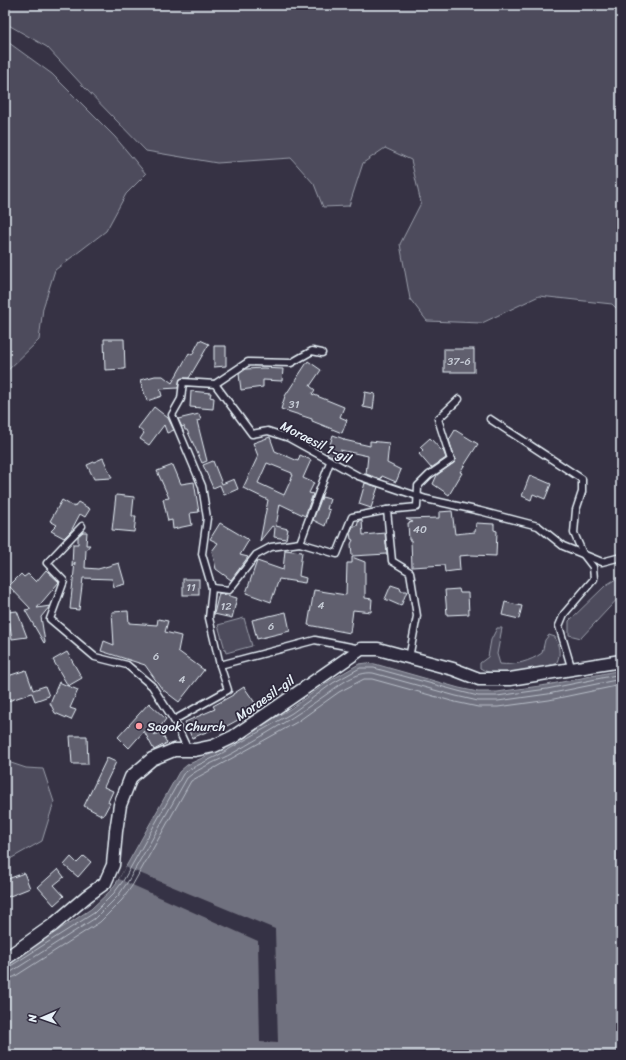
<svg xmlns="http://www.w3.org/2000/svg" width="626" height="1060" viewBox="0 0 626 1060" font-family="Sriracha,sans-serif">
<rect width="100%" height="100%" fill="#363244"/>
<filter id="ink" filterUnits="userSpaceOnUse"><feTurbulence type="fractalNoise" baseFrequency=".025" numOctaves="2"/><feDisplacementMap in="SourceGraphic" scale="8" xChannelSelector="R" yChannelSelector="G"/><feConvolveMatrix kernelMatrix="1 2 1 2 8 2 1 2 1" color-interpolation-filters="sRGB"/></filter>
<g filter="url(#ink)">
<g fill="#4d4b5c" stroke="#9a9eaa">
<polygon points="5,5 621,5 621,313 612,304 539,296 482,323 427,321 410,299 400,244 421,203 411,160 385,148 363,163 349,206 323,207 314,184 291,158 217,163 146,151 84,87 47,47 5,23"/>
<polygon points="5,40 52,74 115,137 146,174 126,194 106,231 55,270 43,308 39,340 5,373"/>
<polygon points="621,576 621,595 581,638 569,635 569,621 606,585"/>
<polygon points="244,618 252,646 226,653 218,625"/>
<path d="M497,628h5l-5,26 3,10c14,2 31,-3 42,-11l3,-13 4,-5 6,2c4,10 6,16 2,25 -24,9 -53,21 -77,6v-5l8,-6 3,-17z"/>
<polygon points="5,761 26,768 43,769 54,802 42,841 10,859 5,858"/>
</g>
<polygon fill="#70717f" stroke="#a0a4af" points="367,663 375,664 459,688 478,692 497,692 547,685 621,670 621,1055 5,1055 5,965 91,909 111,890 119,879 179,772 187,765 215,752 290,709 331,680 359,664"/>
<polygon fill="#363244" points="125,867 275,929 278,1043 260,1042 258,941 119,879"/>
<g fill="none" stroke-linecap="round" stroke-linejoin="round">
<g stroke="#b8bec8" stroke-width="1">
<polyline points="5,968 9,967 94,913 114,893 123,881 183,774 190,769 217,756 292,713 333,683 360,668 374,668 458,691 478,696 497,696 547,689 621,674"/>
<path d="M5,973l6,-1 86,-55 21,-21 9,-13 60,-105c13,-11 31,-17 46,-25 33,-19 63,-37 94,-59 12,-9 30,-23 46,-21l83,23 22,5h20l50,-7 73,-15"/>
<polyline points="5,979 14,977 100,922 122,900 132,886 191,781 297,722 339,692 364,679 372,679 455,702 478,707 498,707 549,700 621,685"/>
</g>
</g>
<g fill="#605e6e" stroke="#e8f1f8" fill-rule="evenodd">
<polygon points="104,339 124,339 125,369 105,370"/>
<polygon points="200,340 209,344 189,378 183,378 180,379 178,388 160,389 162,396 147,401 140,380 155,376 163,376 172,383 189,353 192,355"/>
<polygon points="214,346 226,346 226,366 214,367"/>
<rect x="444" y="349" width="30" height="23"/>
<polygon points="308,361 321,370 310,386 315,390 312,394 344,407 340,417 347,420 342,433 312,421 312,419 281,409 285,396"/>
<polygon points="263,368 283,369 282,381 263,380 263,387 241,390 239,374 246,369"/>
<polygon points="191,391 211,393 210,397 214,398 213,409 190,407"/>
<polygon points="365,392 375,394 373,409 363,407"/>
<polygon points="154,407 168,418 174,430 167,433 164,425 149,445 140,439 144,433 138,428"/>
<polygon points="199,414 201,420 197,421 207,461 202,463 187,430 185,430 184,426 182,427 178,419"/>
<polygon points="455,430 478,444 460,472 462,473 449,495 433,484 437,475 455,462 455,459 449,440"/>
<polygon points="333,435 344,439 344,440 370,446 370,441 389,443 387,463 401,470 396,482 382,476 381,479 366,474 368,456 340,450 338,458 327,454"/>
<path d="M270,437l5,14 23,10 2,-6 11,5 -8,18 11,5 -5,10 4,1 -8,22 -25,-12 -4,22 12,3 -2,10 -12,-2 1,-9 -3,-2 -12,15 8,-41 -25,-12 15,-32 -5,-13zM267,463l25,10v2h1l-9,20 -26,-12z"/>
<polygon points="430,438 442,451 443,450 446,458 431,468 419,454 423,450 420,447"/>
<polygon points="103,458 112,478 94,479 87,465"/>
<polygon points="213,461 222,484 234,479 238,489 224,495 220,485 213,488 203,465"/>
<polygon points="173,465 181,484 194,482 199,512 190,513 192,525 173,529 172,520 168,521 163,499 169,498 157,471"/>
<polygon points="530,475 551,484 545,499 533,494 531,500 522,496"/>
<polygon points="365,483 378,487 371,508 359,504"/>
<polygon points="116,495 134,497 132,516 136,516 134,532 112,530"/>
<polygon points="322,497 330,499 327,509 330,510 325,526 313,520"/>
<polygon points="62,500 74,507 78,502 90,509 85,517 80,514 71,531 64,538 51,531 57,525 50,521"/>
<polygon points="452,511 455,534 475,532 476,523 494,524 494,530 497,531 496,556 471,555 459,556 460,570 445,572 444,565 412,567 411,540 409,540 408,523 413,522 406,519 439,518 439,512"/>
<polygon points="359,520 362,520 363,535 385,533 387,554 352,556 351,544 353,540 351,539 350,533 353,526 357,526"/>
<polygon points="220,523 249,540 240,555 248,557 231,580 216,569 212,551 218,543 210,539"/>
<polygon points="83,532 87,532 86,545 90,545 86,550 85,568 98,569 119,563 125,584 114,587 112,579 83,578 79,610 70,609 75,562 72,567 73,544 78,544 78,536"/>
<polygon points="285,550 302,552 299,576 306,578 305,583 279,579 271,602 246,593 257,561 283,570"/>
<polygon points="352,557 365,562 365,598 372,599 371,612 353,610 350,633 308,625 314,590 346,595 347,563 352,563"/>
<polygon points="46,570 59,582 37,608 50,606 41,617 45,642 44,643 25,610 31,609 9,586 21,574 24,577 28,574 36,582"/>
<rect x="183" y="579" width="16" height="16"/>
<polygon points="391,585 400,588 401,591 407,591 401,606 385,599"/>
<polygon points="459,589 460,593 468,593 469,614 447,615 445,590"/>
<polygon points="219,593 237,598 232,618 214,614"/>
<polygon points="505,602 522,606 519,619 502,615"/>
<polygon points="17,611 27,637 12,639 8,612"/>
<polygon points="128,611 129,623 157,625 158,619 168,621 165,632 181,636 178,651 204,670 179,702 162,689 145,665 101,651 104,641 114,645 112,612"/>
<polygon points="286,612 290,631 257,639 252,620"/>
<polygon points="67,652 82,678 68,686 78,690 70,708 76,710 71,720 55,713 50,703 59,682 68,686 53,660"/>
<polygon points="26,670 33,690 45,686 49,696 35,701 32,693 5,702 5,677"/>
<polygon points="244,687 260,710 249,717 247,715 225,727 223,725 192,738 185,722 215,709 213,706 233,695 233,694"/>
<polygon points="149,703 166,719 154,735 161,732 167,743 154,750 144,731 129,748 118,737"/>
<polygon points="70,736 87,736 88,764 72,764"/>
<polygon points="107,758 116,762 104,787 113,791 108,802 110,803 103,816 84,806"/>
<polygon points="84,856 91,862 78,877 64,865 71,857 77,863"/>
<polygon points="58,869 64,877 54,885 64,896 54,905 38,887"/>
<polygon points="24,873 30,888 5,898 5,880"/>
</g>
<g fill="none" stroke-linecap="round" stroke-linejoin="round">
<defs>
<g id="service">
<polyline points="215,384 248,362 291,363 312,351 322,353"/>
<polyline points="490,419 582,479 582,492 576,510 574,533 583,554 593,567 594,579 564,614 559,626 572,670"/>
<polyline points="82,526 47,563 64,581 50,619 95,657 127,665 152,686 174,720 188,750"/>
<polyline points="300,543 330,462"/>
<polyline points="212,588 229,590 256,555 271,547 300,543 337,554 352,517 387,510"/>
<polyline points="361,649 315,640 220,665 209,618 212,588 202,554 207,518 202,486 172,415 181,399 183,382 215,384 252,434 268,431 289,438 358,476 426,499 480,511 538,526 563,546 602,562 621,557"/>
<polyline points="409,658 417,616 410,572 392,561 387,510 417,507 418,486 429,475 451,460 438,419 459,399"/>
<polyline points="174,720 228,690 220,665"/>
</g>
<polyline id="minor" points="5,959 53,925 87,896 105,883 113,865 116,831 120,805 131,777 152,759 174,750 195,750 214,746 233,737 273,710 361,649 378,649 453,669 479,679 510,679 621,661"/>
</defs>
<use href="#service" stroke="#e8f1f8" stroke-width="9"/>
<use href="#minor" stroke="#e8f1f8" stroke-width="15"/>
<use href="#service" stroke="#2f2a3d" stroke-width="6"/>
<use href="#minor" stroke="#2f2a3d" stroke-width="12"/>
</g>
</g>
<circle fill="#ff9aa2" stroke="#2f2a3d" stroke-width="1.5" cx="139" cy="726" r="4"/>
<g text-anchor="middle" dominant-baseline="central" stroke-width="3.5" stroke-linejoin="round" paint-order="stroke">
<g font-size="11" fill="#c6ccd6">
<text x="459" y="361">37-6</text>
<text x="294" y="404">31</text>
<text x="420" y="529">40</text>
<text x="191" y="587">11</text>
<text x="321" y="605">4</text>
<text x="226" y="606">12</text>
<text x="271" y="626">6</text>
<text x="156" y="656">6</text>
<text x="182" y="679">4</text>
</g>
<g font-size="13" fill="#e8f1f8" stroke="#2f2a3d">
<text transform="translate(316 442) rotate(27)">Moraesil 1-gil</text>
<text transform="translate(265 698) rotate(-35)">Moraesil-gil</text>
</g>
<g font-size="13" fill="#e8f1f8" stroke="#2f2a3d" text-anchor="start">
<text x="147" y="726">Sagok Church</text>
</g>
</g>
<rect width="626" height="1060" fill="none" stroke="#2f2a3d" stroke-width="20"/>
<rect x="10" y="10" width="606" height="1040" fill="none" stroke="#e8f1f8" stroke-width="1.5" filter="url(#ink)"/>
<g transform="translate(42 1018) rotate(268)" stroke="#2f2a3d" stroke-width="3" paint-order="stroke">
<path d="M0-3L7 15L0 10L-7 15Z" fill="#e8f1f8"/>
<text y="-6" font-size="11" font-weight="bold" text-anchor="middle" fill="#e8f1f8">N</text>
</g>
</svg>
